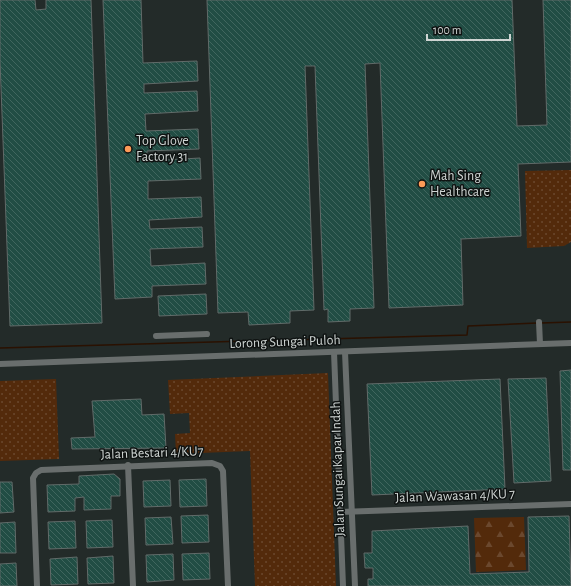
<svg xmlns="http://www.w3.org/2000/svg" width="571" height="586" viewBox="0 0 571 586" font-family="'Alegreya Sans',sans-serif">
<defs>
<pattern id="grass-dots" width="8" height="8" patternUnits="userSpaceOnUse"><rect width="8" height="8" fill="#532a0b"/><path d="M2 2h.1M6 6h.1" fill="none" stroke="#6b482e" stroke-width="1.8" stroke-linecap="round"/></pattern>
<pattern id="forest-firs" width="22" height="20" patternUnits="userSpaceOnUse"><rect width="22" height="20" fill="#532a0b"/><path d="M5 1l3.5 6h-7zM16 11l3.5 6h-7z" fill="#6b482e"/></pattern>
<pattern id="building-back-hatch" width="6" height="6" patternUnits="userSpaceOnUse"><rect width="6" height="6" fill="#214d44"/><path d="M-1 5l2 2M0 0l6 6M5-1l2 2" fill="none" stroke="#40665e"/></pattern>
</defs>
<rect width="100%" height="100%" fill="#232b29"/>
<g fill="url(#grass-dots)">
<polygon points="571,170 571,242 564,246 527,248 525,171"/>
<polygon points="328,373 336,586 255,586 250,451 176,454 175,434 190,433 189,413 170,414 168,380"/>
<polygon points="56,379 59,459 0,461 0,381"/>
</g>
<polygon fill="url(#forest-firs)" points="524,517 526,570 476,572 474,518"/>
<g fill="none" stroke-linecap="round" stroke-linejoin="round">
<g stroke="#2a1101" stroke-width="1.5">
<polyline points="541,323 571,322"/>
<polyline points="0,348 467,335 468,326 537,323"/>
</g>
</g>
<g fill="url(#building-back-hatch)" stroke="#616b69">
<polygon points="0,0 35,0 36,10 46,9 46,0 91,0 102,323 10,326 0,61"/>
<polygon points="103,0 141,0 143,63 197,61 198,81 144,84 144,93 197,91 198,111 145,114 146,131 198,129 199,149 147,151 147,161 200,158 201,179 148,181 148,199 201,197 202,217 149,220 150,229 202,227 203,247 150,249 151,266 205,263 206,284 152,286 152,297 115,299"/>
<polygon points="207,0 512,0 517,126 547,125 543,0 571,0 571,162 518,164 521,236 461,239 463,305 389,308 380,63 365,64 374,308 350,309 350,321 328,322 328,309 324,310 315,66 305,66 314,310 290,311 290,323 249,325 248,312 218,313"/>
<polygon points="206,294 207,314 159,316 158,296"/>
<polygon points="571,370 571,470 563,470 560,371"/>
<polygon points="546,378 551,481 514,483 508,379"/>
<polygon points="500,379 505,489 372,495 367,384"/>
<polygon points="141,399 142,415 164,414 166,448 72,449 71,438 95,437 92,401"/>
<polygon points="114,474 120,479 120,496 111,496 111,509 84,510 84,497 75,498 75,511 48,512 47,485 79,484 79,476"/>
<polygon points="206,479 207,506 180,507 179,480"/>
<polygon points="170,480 171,506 144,507 143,481"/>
<polygon points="0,482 12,482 14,512 0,513"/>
<polygon points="208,515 209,542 182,543 181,516"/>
<polygon points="569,516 571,586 368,586 368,579 373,579 373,568 365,568 364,553 372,553 372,531 468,526 470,574 529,572 528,517"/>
<polygon points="171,517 173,544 146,545 145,518"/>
<polygon points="112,520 113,547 87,548 86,521"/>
<polygon points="75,521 76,548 49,549 48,522"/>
<polygon points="15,522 16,553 0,553 0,523"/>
<polygon points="209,553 210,579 183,580 182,554"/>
<polygon points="173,554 174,580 147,582 146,555"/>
<polygon points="113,556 114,583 88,584 87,558"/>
<polygon points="77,557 78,584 51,585 50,559"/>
<polygon points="16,563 17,586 0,586 0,564"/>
</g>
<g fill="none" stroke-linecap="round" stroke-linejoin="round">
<g stroke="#696e6d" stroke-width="6">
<polyline points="539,322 540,344"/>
<polyline points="156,336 207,334"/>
<polyline points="334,352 343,586"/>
<polyline points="345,352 355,586"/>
<polyline points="0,364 571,343"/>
<polyline points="128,465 133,586"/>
<polyline points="340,512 571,504"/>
<polyline points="37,586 33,478 36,473 41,470 212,463 220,466 223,471 228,586"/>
</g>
</g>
<g fill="#fe9b58" stroke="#0f1312" stroke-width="1.5">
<circle cx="128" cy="149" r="4"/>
<circle cx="422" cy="184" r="4"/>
</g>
<g text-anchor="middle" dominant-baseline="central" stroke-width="3" stroke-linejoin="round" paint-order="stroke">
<g font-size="14" fill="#ced4d2" stroke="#0f1312" text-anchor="start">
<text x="136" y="141">Top Glove<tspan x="136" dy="16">Factory 31</tspan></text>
<text x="430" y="176">Mah Sing<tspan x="430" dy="16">Healthcare</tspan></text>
</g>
<g font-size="14" fill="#ced4d2" stroke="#0f1312">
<text transform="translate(285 342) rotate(-2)">Lorong Sungai Puloh</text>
<text transform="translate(152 453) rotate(-2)">Jalan Bestari 4/KU7</text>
<text transform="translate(338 469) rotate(-92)">Jalan Sungai Kapar Indah</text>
<text transform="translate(455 496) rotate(-2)">Jalan Wawasan 4/KU 7</text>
</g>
</g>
<path d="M427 34v6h83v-6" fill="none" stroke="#ced4d2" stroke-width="2"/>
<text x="433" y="34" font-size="12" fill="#ced4d2" stroke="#0f1312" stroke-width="3" paint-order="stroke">100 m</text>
</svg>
